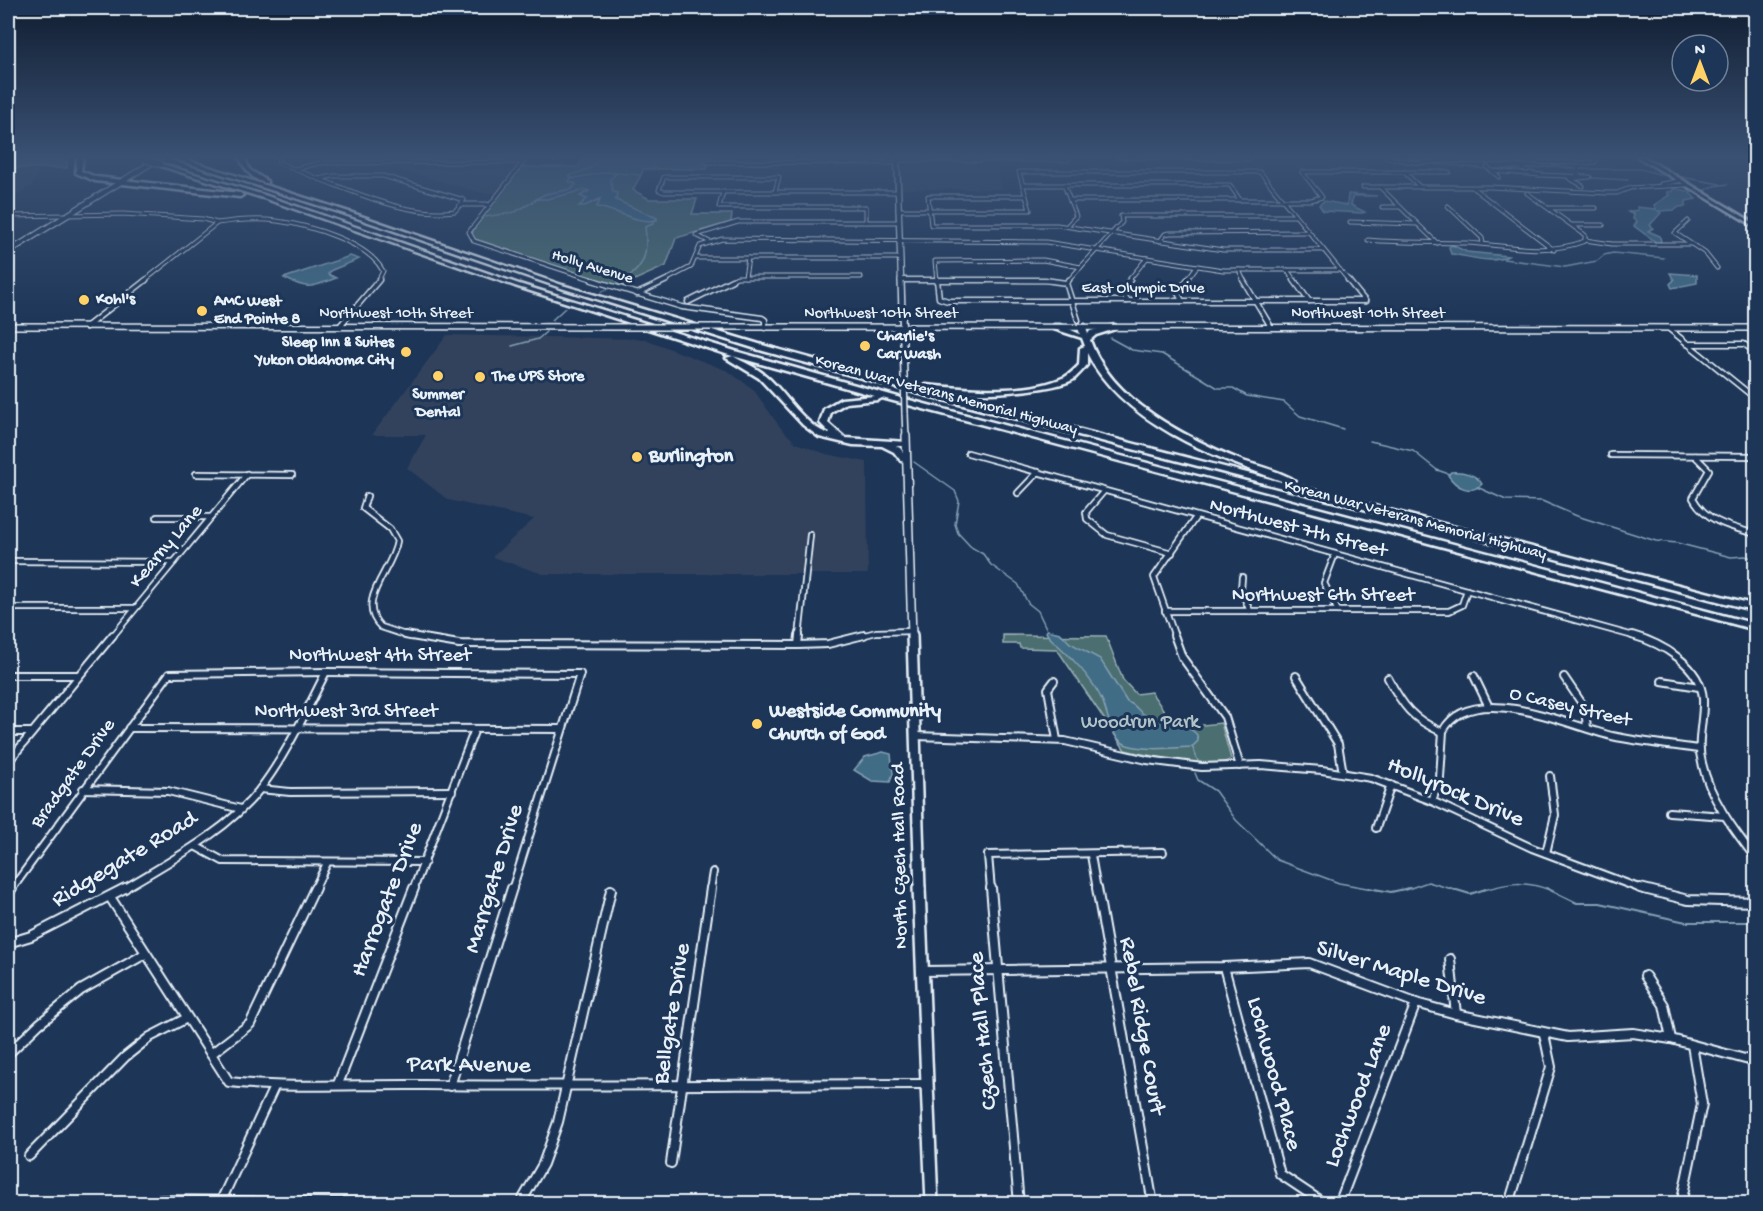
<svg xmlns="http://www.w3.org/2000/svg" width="1763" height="1211" viewBox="0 0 1763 1211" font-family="'Gochi Hand',sans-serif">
<rect width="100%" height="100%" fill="#1d3557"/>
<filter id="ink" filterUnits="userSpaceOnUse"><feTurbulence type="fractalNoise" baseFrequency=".0167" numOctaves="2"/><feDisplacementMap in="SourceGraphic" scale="12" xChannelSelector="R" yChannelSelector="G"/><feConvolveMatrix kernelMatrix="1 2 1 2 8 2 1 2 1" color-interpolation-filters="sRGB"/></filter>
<g filter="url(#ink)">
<g fill="#30425c">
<polygon points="1388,157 1594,157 1595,159 1588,162 1422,163"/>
<polygon points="901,166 996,166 1002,189 902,189"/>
<polygon points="8,169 40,169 32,186 8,200"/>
<polygon points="400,170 401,169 515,170 497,193 483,193"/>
<polygon points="447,335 645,339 728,371 753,389 780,427 796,443 826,454 867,462 868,574 543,574 492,557 534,519 448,500 407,468 426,435 372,435"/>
</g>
<g fill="#4b6e70" stroke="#9ab0b4" stroke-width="1.5">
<rect x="8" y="157" width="59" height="11"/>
<polygon points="584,157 711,157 707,169 644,169 633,190 649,199 697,199 692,214 732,214 731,222 676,238 666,266 619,287 475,239 472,234 475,226 521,167 578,167"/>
<path d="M1003,635l103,1 17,44 13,14 15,-2 25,36 45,-5 10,36c-16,11 -85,-4 -106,-9l-68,-101 -37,-1 -1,-4h-16z"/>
</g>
<g fill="#416c86" stroke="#84a1b4" stroke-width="1.5">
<path d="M608,172l8,2 -6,5 3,13 4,1 -1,7 41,18v2c-20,4 -40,-10 -60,-13l3,-8 -15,7h-6l8,-7 -7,-3 9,-5 -4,-1 -38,9h-11l9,-5 27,-5 4,-5 -7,-2 1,-3z"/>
<polygon points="1673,188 1692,192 1690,193 1696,199 1686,201 1686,206 1679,207 1675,210 1658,211 1661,213 1650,225 1653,228 1648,231 1660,236 1661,242 1657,243 1634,226 1637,222 1633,219 1634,215 1628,212 1638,210 1637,207 1656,209 1654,205 1669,195 1667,192 1673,191"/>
<polygon points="1348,194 1377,196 1353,196 1351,205 1365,212 1362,213 1323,211 1319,205 1324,201 1347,205"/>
<path d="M1452,245l15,7 41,4c-17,9 -39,0 -57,-2l-2,-7z"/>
<path d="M350,256l9,3 -27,11 -4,4 8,4c-25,10 -28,12 -52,0z"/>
<polygon points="1670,273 1697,275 1697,283 1672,288 1670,284 1674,280"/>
<path d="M1451,472c11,-1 26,2 31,12 -12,12 -27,2 -34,-9z"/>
<path d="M1047,630l13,3 10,10 30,16 27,43c9,2 10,9 18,13 17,8 39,5 52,20l1,6 -6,6c-20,1 -45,4 -65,-2 -16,-6 -19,-30 -24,-43 -11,-25 -34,-47 -54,-65l-3,-5z"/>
<polygon points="883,752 891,754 893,774 890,782 872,781 854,770 865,757"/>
</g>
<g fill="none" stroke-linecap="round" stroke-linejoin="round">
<g stroke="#84a1b4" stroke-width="1.5">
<polyline points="1408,157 1421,161"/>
<polyline points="1434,164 1487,169"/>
<polyline points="1493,169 1520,169"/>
<polyline points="1525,169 1555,166 1576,169"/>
<polyline points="1580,169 1641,169 1666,176"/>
<polyline points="615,173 640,175"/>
<polyline points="1676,176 1720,184"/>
<polyline points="1592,178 1628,180"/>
<polyline points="574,179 569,176 591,168 601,157"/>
<polyline points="1703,191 1714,186 1728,184"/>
<polyline points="485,217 515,212 538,199"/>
<polyline points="1503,259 1565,267 1597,261 1604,255 1613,253 1664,258"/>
<path d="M617,285c26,-15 32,-28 28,-58l8,-3 1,-4"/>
<polyline points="601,292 608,289"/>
<polyline points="552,320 565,308"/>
<polyline points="1110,338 1132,350 1162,354 1218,388 1233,388 1247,396 1284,402 1300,416 1343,429"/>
<polyline points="512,346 538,339 546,332"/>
<polyline points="1370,441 1413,451 1437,470 1449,474"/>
<polyline points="914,462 955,491 959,501 955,524 958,533 971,547 983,554 991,565 1018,584 1028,603 1038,611 1047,630"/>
<polyline points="1477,487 1506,500 1542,501 1577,516 1656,541 1677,543 1731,557 1745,556 1756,559"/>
<polyline points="1192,746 1198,761"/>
<polyline points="1195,773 1198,780 1215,791 1236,820 1277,860 1339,883 1378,890"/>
<polyline points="1405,890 1428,882 1455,890"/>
<path d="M1484,890c26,-8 40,-9 66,0"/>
</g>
<g stroke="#84a1b4" stroke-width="2">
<polyline points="1369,888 1391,892 1409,888"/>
<polyline points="1450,888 1470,894 1489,888"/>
<polyline points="1546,888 1577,903 1600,903 1686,922 1756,922"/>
</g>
<defs>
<g id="street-far4">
<polyline points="278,157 279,163 319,179"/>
<polyline points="527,157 469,232 474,241 597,281"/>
<polyline points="554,157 555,160 560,157"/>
<polyline points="1119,157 1249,159"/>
<polyline points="1386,157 1418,163 1443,161 1585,163 1595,162 1596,157"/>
<polyline points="897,160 1068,160 1067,157"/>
<polyline points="706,162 897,163"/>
<polyline points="320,163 523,162"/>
<polyline points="1487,167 1499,177"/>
<polyline points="295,169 320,163 325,157"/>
<polyline points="1493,171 1540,175 1530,173"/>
<polyline points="1302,172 1449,172"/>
<polyline points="1404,172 1420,187"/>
<polyline points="1540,175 1590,177 1570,179"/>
<path d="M333,176h50l81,24 -9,11c-46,6 -93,-16 -136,-32z"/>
<polygon points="664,177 779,177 775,192 664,192 659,190"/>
<polyline points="1569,178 1583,186"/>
<polyline points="1661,184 1679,181"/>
<polyline points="1023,185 1230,185 1240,200"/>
<polyline points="1064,185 1076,216 1067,226"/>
<polyline points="1363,187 1490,187 1607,193 1617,193 1630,188"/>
<polyline points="1380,187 1437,243"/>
<polyline points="1473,188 1554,250"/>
<polyline points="1628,188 1686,185"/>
<polyline points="723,192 719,207 866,207 866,222"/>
<polyline points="775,192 898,192"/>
<polyline points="1026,196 928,196 931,225 1057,225 1223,250 1323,250"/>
<polyline points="1070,200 1311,200 1322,197 1302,172"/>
<polygon points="465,204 487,204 489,205 461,205"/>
<polyline points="1448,206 1482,238 1483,244"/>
<polyline points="1382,207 1400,207"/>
<polyline points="1549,208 1596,208"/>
<polyline points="898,210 1030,210 1019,172 1260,172 1349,281"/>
<polyline points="8,216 123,214 203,219 217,223 144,281"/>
<polyline points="1688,221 1675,233 1705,253 1717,268"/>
<polyline points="1350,222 1417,224"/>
<path d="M217,223c20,-3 40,-5 60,-2 31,4 91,21 106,50l-5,10"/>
<polyline points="1572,225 1603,225"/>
<path d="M1368,240c33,3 65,2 98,3 41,2 79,13 119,-2v-6l-58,-42"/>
<polyline points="1585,240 1612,244 1691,244"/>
<polyline points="1160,241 1165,234 1170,233 1309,232"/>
<polyline points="710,242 696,235 738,222 898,222"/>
<polyline points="696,258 899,258"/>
<polyline points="1239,270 1244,281"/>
<polyline points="1287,270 1295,281"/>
<polyline points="745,277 748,258"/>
<polyline points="901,280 1053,281"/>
<polyline points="664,281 691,267 700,246 722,239 1046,242 1223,270 1339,270"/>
<polyline points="729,281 737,277 861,277"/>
<polyline points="937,281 935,261 1043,260 1081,267"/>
<polyline points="1068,281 1122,222 1121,216 1295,216"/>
<polyline points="1128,281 1147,258"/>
<polyline points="1186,281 1197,266"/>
</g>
<g id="street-far3">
<polyline points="592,280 682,307 762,318 765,320 765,328"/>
<polyline points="901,280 1045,280 1066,283"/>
<polyline points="937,280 939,298 948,301 1365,301"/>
<polyline points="1069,280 1066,283 1078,320"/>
<polyline points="1243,280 1271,327"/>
<polyline points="1294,280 1309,301"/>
<polyline points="1348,280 1365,301"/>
<polyline points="637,294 667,280"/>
<polyline points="1127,301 1122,289 1130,280"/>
<polyline points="1182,301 1178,293 1187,280"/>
<polyline points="688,302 732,280"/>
<polyline points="86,327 146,280"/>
<polyline points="339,327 379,280"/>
<polyline points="1668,328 1756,399"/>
<polyline points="1687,344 1744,344 1756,353"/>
</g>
<g id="street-far2">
<polyline points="968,453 1637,637"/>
<polyline points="1611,455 1756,456"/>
<path d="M1695,456l14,14 -16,28c13,24 38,29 63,36"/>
<polyline points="196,474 292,475"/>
<polyline points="1104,491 1086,512 1087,519 1107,535 1172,553"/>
<polyline points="1018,493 1038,472"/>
<path d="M367,496l-4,12 27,21 7,12c-4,29 -43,60 -16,86l30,10"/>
<polyline points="157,517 211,517"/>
<polyline points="1335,554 1324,583 1338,611"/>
<polyline points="8,561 174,562"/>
<polyline points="1242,577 1241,590 1250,611"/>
<polyline points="8,608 135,608"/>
<polyline points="1165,611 1449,611 1462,605 1467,590"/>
<polyline points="112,637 247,474"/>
<polyline points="799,637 810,535"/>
<polyline points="858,637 876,632 912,631"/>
<polyline points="1175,637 1154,577 1196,517"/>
</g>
<g id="street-far1">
<polyline points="405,635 459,644 798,645 828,644 864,635"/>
<polyline points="1174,635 1182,657 1225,717 1240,766"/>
<path d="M1632,635c29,8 69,30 71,64 1,22 -7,42 -1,64 8,36 32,67 54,96"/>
<polyline points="798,645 799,635"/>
<polyline points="8,675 79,675"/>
<polyline points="1296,676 1338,744 1343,773"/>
<polyline points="1474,676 1489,707"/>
<polyline points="1564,677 1585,708 1587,728"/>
<path d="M1388,678c15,28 24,41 54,54"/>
<polyline points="1054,681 1048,689 1057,740"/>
<polyline points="1662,681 1699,687"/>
<polyline points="129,728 562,729"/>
<polyline points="8,732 32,732"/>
<polyline points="916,736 1065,741 1147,760 1202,767 1261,765 1322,770 1371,778 1432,801 1532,848 1644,890"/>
<polyline points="8,762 113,635"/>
<polyline points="83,789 168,791 241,809"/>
<polyline points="260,789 290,792 452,791"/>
<path d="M1432,801l8,-23 3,-47c28,-52 127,-5 169,5 28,6 58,9 87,13"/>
<polyline points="1669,812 1725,816"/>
<polyline points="1376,828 1391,785"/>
<polyline points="195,846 223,861 425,862"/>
<polyline points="1546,853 1555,815 1550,776"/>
<polyline points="1091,855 1097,890"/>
<polyline points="11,890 169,674 326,672 580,674 512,890"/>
<path d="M122,890c46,-28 105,-58 138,-101 27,-35 46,-78 66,-117"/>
<polyline points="314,890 327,863"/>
<polyline points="413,890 475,729"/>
<polyline points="710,890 713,872"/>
<polyline points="991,890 988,855 1163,852"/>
</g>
<g id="street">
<polyline points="991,888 1019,1204"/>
<polyline points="1097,888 1153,1204"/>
<polyline points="1640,888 1688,900 1756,902"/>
<polyline points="8,894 12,888"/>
<path d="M110,897l119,185c64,7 130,2 195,3 167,2 335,-1 503,-1"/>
<polyline points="8,943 31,936 125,888"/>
<polyline points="1450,959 1456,1014"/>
<polyline points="1224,967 1280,1174 1325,1204"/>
<polyline points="923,971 1224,967 1309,963 1416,1003 1456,1014 1568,1037 1633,1033 1671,1039 1756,1062"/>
<polyline points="1645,976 1664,1005 1671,1039"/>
<polyline points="8,1054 39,1024 81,990 145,954"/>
<polyline points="211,1054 250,1024 315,888"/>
<polyline points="338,1084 414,888"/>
<polyline points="450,1086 512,888"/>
<polyline points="29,1156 125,1057 150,1037 187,1018"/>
<polyline points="671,1163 711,888"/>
<polyline points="148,1200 498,1204"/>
<polyline points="220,1203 274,1087"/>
<polyline points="520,1204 543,1164 558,1122 611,890"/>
<polyline points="1339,1204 1416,1003"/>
<polyline points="1509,1204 1551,1067 1544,1034"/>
<polyline points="1681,1204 1702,1104 1692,1045"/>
</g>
<g id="secondary-far4">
<polyline points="897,157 901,281"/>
<polyline points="8,252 161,157"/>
</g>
<g id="secondary-far3">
<polyline points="901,280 904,375"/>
<polyline points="8,326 627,327"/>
<polyline points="711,327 1756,328"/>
<polyline points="905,413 906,438"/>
</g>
<polyline id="secondary-far2" points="906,436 912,637"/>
<polyline id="secondary-far1" points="912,635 920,890"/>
<polyline id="secondary" points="919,888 932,1204"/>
<polygon id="primary" points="1638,157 1644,157 1756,224 1756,227"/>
<g id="highway">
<polygon points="77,157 83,157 81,171 96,177 240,193 243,195 240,197 95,181 76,173"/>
<polygon points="169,157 178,157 349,212 562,285 769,347 919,388 1756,605 1756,611 913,392 763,351 558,287 345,214"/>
<path d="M239,157h5l6,13 17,11v2c-14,-2 -22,-13 -28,-26z"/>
<path d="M158,163l109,33 252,88 216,67 163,46 858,227v6l-874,-232 -4,2 -32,3 -15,9 -3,11 17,15 62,4v4h-11l4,2 8,11 -4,3 -3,-1 -7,-9 -12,-6 -29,-1 -34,-8 -16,-12 -44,-47 -33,-20 7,-2c10,6 23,11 32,19 20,16 40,54 66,59l-11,-11 4,-14 17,-10 34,-3 -146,-41 -214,-69 -252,-88 -105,-33z"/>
<path d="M1054,325h6l20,9 -2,-7 7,-2 3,9 2,-3 25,-6v4l-19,6 -6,5c21,61 97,98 153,121 15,5 40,11 52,20l-2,2h-6c-69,-25 -165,-59 -200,-130v12c-4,5 -9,10 -13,14 -21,14 -132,20 -152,8l4,-2c42,4 100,10 139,-8 5,-3 10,-8 14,-12l1,-17 5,-2 -3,-8 -28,-9z"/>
</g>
</defs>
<use href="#street-far4" stroke="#e8f1f8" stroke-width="5"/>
<use href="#street-far3" stroke="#e8f1f8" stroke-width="7"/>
<use href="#street-far2" stroke="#e8f1f8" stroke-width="8"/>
<use href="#street-far1" stroke="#e8f1f8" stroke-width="10"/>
<use href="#street" stroke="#e8f1f8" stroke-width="12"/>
<use href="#secondary-far4" stroke="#e8f1f8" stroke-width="7"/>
<use href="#secondary-far3" stroke="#e8f1f8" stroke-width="8"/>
<use href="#secondary-far2" stroke="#e8f1f8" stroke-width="10"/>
<use href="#secondary-far1" stroke="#e8f1f8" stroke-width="14"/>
<use href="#secondary" stroke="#e8f1f8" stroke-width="16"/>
<use href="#primary" stroke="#e8f1f8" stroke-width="5"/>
<use href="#highway" stroke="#e8f1f8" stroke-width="5"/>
<use href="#street-far4" stroke="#1d3557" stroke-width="3"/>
<use href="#street-far3" stroke="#1d3557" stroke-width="4"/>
<use href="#street-far2" stroke="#1d3557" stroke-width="4.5"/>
<use href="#street-far1" stroke="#1d3557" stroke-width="6"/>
<use href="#street" stroke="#1d3557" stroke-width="8"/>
<use href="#secondary-far4" stroke="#1d3557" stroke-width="4.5"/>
<use href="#secondary-far3" stroke="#1d3557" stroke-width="5"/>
<use href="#secondary-far2" stroke="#1d3557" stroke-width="7"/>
<use href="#secondary-far1" stroke="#1d3557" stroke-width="9"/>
<use href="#secondary" stroke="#1d3557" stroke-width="11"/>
<use href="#primary" fill="#1d3557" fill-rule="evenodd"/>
<use href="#highway" fill="#1d3557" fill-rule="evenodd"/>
<defs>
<polyline id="rail" points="1753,157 1756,158"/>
</defs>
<use href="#rail" stroke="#e8f1f8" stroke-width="3"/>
<use href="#rail" stroke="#1d3557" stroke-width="1.5" stroke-dasharray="2" stroke-linecap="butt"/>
<defs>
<g id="secondary-bridge">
<polyline points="627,327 711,327"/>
<polyline points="904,375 905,413"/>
</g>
<polyline id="highway-bridge" points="144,159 160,164"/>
</defs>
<use href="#secondary-bridge" stroke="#e8f1f8" stroke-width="8" stroke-linecap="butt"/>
<use href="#highway-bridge" stroke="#e8f1f8" stroke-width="8" stroke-linecap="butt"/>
<use href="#secondary-bridge" stroke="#1d3557" stroke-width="5"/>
<use href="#highway-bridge" stroke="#1d3557" stroke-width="6"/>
</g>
</g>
<linearGradient id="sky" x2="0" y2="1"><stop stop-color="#101d30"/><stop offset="0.48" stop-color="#3a5174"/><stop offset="1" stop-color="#3a5174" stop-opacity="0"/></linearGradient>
<rect width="1763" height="327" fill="url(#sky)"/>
<g fill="#ffd166" stroke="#1d3557" stroke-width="2">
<circle cx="84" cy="300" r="6"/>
<circle cx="202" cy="311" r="6"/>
<circle cx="865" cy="346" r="6"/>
<circle cx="406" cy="352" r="6"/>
<circle cx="438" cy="376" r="6"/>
<circle cx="480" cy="377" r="6"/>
<circle cx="637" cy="457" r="6"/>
<circle cx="757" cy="724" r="6"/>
</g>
<g text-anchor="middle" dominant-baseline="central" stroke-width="6" stroke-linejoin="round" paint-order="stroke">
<g font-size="16" fill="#e8f1f8" stroke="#1d3557">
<text transform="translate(592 268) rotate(17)">Holly Avenue</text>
<text x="1143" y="289">East Olympic Drive</text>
<text x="396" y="314">Northwest 10th Street</text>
<text x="881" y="314">Northwest 10th Street</text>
<text x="1368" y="314">Northwest 10th Street</text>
<text transform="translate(946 396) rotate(15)">Korean War Veterans Memorial Highway</text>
<text transform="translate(1415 521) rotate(15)">Korean War Veterans Memorial Highway</text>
</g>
<g font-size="16" font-weight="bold" fill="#e8f1f8" stroke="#1d3557" text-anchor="start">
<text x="96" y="300">Kohl's</text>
<text x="214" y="302">AMC West<tspan x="214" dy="18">End Pointe 8</tspan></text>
<text x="877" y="337">Charlie's<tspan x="877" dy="18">Car Wash</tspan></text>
<text x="394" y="343" text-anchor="end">Sleep Inn &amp; Suites<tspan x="394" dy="18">Yukon Oklahoma City</tspan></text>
<text x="492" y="377">The UPS Store</text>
<text x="438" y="395" text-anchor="middle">Summer<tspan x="438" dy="18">Dental</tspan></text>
</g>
<g font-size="20" font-weight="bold" fill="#e8f1f8" stroke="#1d3557" text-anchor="start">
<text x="649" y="457">Burlington</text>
<text x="769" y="712">Westside Community<tspan x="769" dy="23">Church of God</tspan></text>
</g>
<g font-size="20" fill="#e8f1f8" stroke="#1d3557">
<text transform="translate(1298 529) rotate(15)">Northwest 7th Street</text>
<text transform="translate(167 547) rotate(-50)">Kearny Lane</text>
<text x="1323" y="596">Northwest 6th Street</text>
<text x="380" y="656">Northwest 4th Street</text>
<text transform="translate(1570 708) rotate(13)">O Casey Street</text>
<text x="346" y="712">Northwest 3rd Street</text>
<text transform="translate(74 774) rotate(-54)">Bradgate Drive</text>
<text transform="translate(901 856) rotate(-91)">North Czech Hall Road</text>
</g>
<g font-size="20" fill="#b1c3c8" stroke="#1d3557">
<text x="1140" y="723">Woodrun Park</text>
</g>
<g font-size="24" fill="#e8f1f8" stroke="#1d3557">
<text transform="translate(1455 793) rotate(23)">Hollyrock Drive</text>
<text transform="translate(125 860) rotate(-31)">Ridgegate Road</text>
<text transform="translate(495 879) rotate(-73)">Marrgate Drive</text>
<text transform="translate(388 900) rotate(-69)">Harrogate Drive</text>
<text transform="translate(1401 974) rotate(17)">Silver Maple Drive</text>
<text transform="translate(673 1014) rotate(-81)">Bellgate Drive</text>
<text transform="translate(1141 1026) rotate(80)">Rebel Ridge Court</text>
<text transform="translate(984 1031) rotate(-95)">Czech Hall Place</text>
<text transform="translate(469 1066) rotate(1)">Park Avenue</text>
<text transform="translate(1273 1074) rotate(75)">Lochwood Place</text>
<text transform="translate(1359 1096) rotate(-69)">Lochwood Lane</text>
</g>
</g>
<rect width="1763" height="1211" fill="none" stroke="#1d3557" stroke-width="30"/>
<rect x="15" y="15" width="1733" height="1181" fill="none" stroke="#e8f1f8" stroke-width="2" filter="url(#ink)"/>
<g transform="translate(1700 63)"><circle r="28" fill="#1d3557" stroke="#6e8097" stroke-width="1.5"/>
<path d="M0-4.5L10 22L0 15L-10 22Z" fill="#ffd166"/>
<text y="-9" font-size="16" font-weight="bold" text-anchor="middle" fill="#e8f1f8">N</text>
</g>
</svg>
